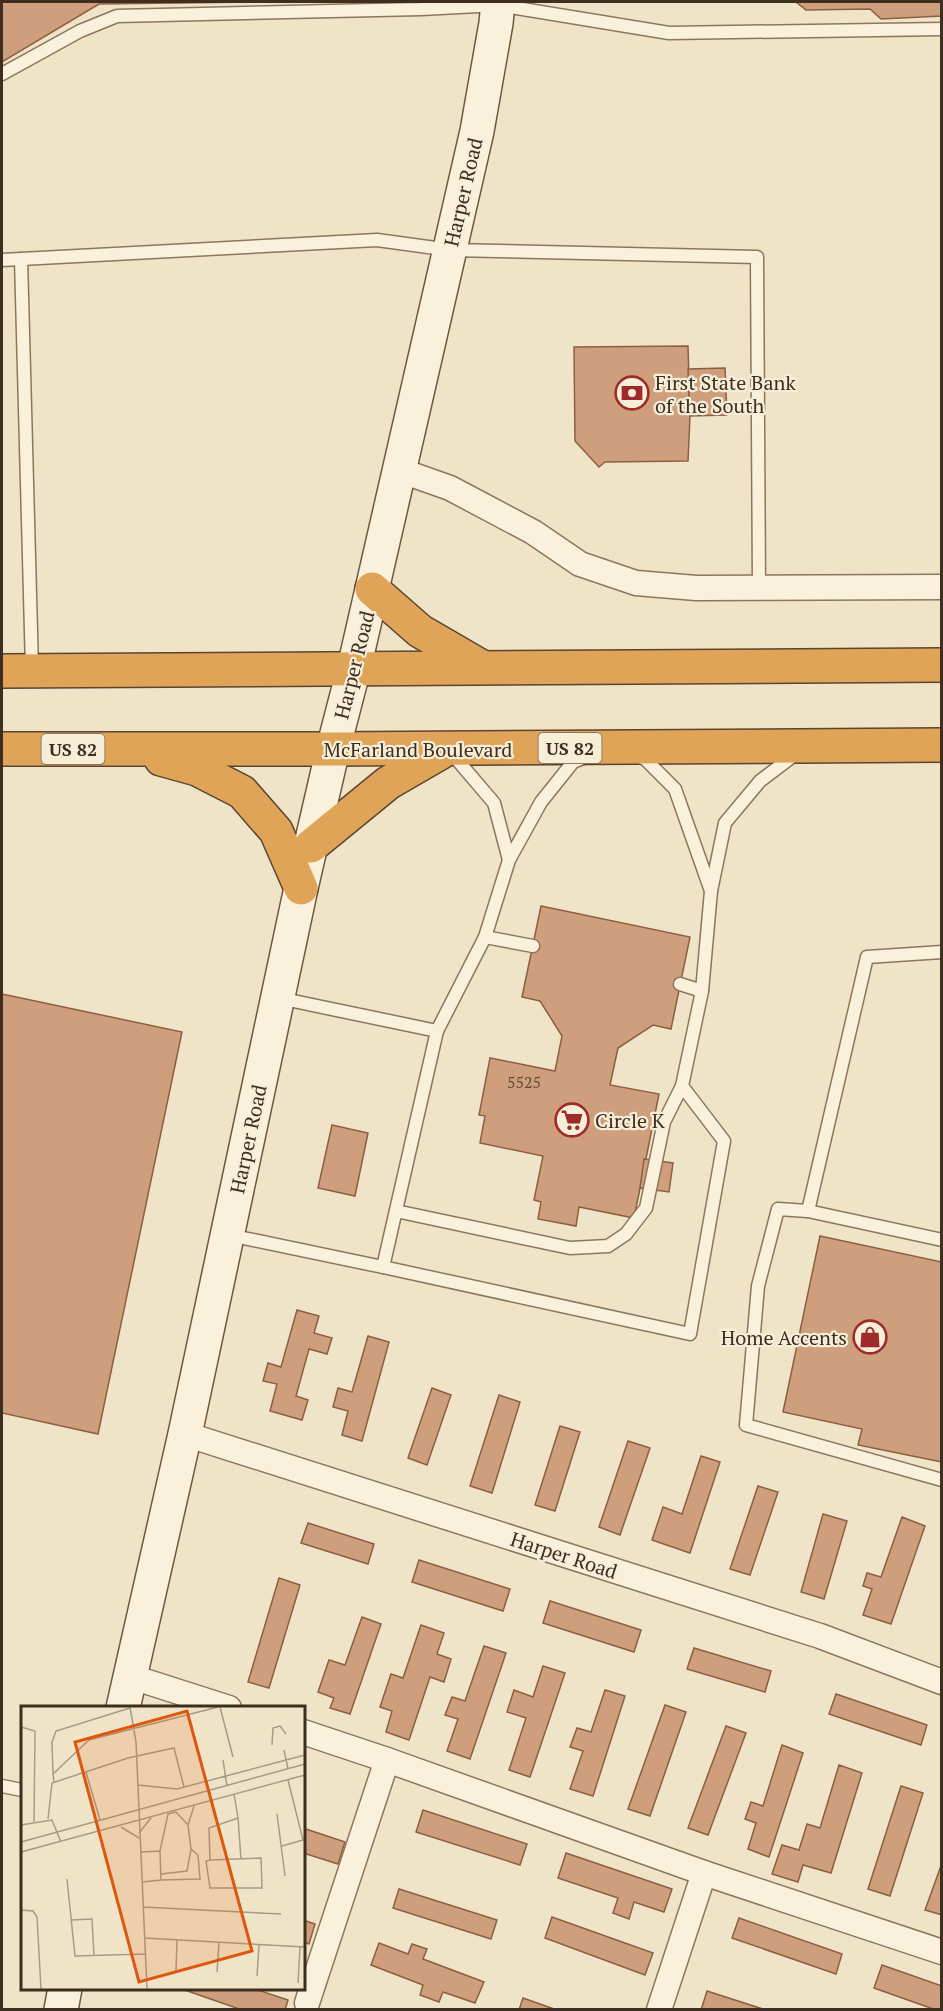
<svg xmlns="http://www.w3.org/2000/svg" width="943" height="2011" viewBox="0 0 943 2011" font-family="'PT Serif',serif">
<rect width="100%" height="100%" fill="#f0e4c8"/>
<g fill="#cf9f7d" stroke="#8d5f41" stroke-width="1.5">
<polygon points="2,2 258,2 99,4 2,62"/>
<polygon points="796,2 942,2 942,16 881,19 870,9 806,10"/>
<polygon points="688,346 690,416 688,461 605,462 599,467 575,441 574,347"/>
<polygon points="725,368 727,415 690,416 688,369"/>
<polygon points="541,906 690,937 671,1029 653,1025 618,1048 610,1085 659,1094 634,1218 579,1207 576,1226 538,1219 541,1202 534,1200 543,1156 480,1143 485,1116 479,1115 490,1058 555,1071 562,1036 540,1001 522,997"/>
<polygon points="2,994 182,1032 98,1434 2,1413"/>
<polygon points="332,1125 368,1133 355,1196 318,1188"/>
<polygon points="644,1159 673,1163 669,1192 640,1188"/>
<polygon points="820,1236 942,1262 942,1462 858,1445 862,1429 783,1412"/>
<polygon points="297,1310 319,1316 314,1333 332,1338 327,1354 309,1349 296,1396 308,1400 302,1420 270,1411 277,1384 263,1381 268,1363 281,1367"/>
<polygon points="368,1336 389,1342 362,1441 342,1435 348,1411 333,1407 338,1388 352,1392"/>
<polygon points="432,1388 451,1395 427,1465 408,1458"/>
<polygon points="499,1395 520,1402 492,1493 470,1486"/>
<polygon points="560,1426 580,1432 555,1511 535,1505"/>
<polygon points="628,1441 650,1448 620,1535 599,1527"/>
<polygon points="701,1456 720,1462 690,1553 652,1540 663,1507 682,1514"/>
<polygon points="758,1486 778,1492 750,1575 730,1569"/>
<polygon points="823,1514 847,1521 824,1599 801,1592"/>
<polygon points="902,1517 925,1526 891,1624 863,1615 872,1589 863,1586 867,1573 881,1577"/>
<polygon points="308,1523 374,1544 368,1564 301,1543"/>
<polygon points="419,1560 510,1589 503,1611 412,1582"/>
<polygon points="279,1578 300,1585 269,1688 248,1682"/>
<polygon points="550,1601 641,1630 634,1652 543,1623"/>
<polygon points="362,1617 381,1624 350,1714 330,1708 334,1698 318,1692 329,1660 345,1665"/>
<polygon points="421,1625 444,1633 437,1654 451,1659 444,1682 430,1677 409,1740 386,1732 392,1711 380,1707 391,1674 403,1678"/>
<polygon points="484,1646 506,1653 470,1759 447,1751 458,1719 445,1715 452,1697 465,1701"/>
<polygon points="694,1648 771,1671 765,1692 687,1669"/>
<polygon points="543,1666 565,1673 530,1777 509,1770 526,1718 507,1712 514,1690 533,1697"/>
<polygon points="605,1690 625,1696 593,1796 570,1789 583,1751 570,1747 577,1728 591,1732"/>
<polygon points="836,1694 927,1725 921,1745 829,1714"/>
<polygon points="665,1705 686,1712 650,1816 628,1809"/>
<polygon points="726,1726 746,1733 708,1835 688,1828"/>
<polygon points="782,1745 803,1753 769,1857 748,1849 756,1823 745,1819 751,1802 763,1806"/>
<polygon points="839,1765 862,1773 831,1873 803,1865 798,1882 772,1874 782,1845 799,1850 807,1824 820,1828"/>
<polygon points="901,1786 923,1793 890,1896 868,1889"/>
<polygon points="423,1810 527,1844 520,1865 416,1832"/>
<polygon points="303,1828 345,1842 338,1864 303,1853"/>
<polygon points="566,1853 672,1889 664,1912 634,1902 629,1919 613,1913 618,1898 558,1878"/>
<polygon points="942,1863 942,1915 925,1910"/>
<polygon points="399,1889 497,1920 491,1939 393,1908"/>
<polygon points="552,1917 653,1953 645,1975 545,1938"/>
<polygon points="739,1918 842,1954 836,1974 732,1938"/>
<polygon points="303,1920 315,1924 309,1944 303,1942"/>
<polygon points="379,1943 408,1954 412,1944 427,1949 423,1959 484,1982 475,2003 443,1992 439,2002 420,1995 423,1985 371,1965"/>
<polygon points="882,1965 942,1986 942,2010 936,2010 874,1988"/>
<polygon points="179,1988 252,1988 288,2000 285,2010 242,2010"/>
<polygon points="707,1991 766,2010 701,2010"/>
<polygon points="523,1998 557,2010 519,2010"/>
</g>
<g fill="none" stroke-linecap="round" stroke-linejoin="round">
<defs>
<g id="lane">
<polyline points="2,74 80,31 117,16 421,9 498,5 669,33 942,29"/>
<polyline points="21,259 32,669"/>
<polyline points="2,260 377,240 450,250 757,257 759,588"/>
<polyline points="453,755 494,803 509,860"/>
<polyline points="636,756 645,759 675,789 711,891"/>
<polyline points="586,757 573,762 541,802 509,860 485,937 437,1031 383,1267 690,1334 724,1141 682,1086 702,991 711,891 725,823 760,781 797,753"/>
<polyline points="485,937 533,946"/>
<polyline points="680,984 702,991"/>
<polyline points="279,998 437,1031"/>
<polyline points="396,1211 570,1248 608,1246 626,1234 646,1208 664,1122 682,1086"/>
<polyline points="808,1211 867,957 942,952"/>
<polyline points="229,1235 383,1267"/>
<polyline points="942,1240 808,1211 778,1209 758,1286 746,1425 942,1480"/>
<polyline points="2,1786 22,1790"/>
</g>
<g id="street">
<polyline points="399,470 450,488 533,532 580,564 636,583 696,588 942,587"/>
<polyline points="185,1434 820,1636 942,1682"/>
<polyline points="129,1676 229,1708"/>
<polyline points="303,1732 387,1760 704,1873 942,1952"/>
<polyline points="307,2003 387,1760"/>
<polyline points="659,2010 704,1873"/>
</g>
<g id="secondary">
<polyline points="123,1708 185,1434 301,888 333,749 354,668 477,131 496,23 498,2"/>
<polyline points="61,2010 65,1988"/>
</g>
<g id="highway">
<polyline points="372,589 420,631 482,667"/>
<polyline points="2,671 942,665"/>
<polyline points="2,749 333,749 942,745"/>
<polyline points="161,759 197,769 242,792 276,831 301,888"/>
<polyline points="311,846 388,783 445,750"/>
</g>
</defs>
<use href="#lane" stroke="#8d765c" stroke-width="15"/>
<use href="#street" stroke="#8d765c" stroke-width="27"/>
<use href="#secondary" stroke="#6f573f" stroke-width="36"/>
<use href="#highway" stroke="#5b4430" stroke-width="36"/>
<use href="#lane" stroke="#faf1dc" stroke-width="12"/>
<use href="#street" stroke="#faf1dc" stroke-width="24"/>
<use href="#secondary" stroke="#faf1dc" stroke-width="33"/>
<use href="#highway" stroke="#e0a458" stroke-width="33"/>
</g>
<defs>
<symbol id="bank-ring" viewBox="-11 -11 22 22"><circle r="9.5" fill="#f7eed8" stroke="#9e2a2b" stroke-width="1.5"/><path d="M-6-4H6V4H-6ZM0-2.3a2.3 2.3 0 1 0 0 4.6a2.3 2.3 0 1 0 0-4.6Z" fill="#9e2a2b"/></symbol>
<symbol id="supermarket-ring" viewBox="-11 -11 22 22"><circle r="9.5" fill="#f7eed8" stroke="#9e2a2b" stroke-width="1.5"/><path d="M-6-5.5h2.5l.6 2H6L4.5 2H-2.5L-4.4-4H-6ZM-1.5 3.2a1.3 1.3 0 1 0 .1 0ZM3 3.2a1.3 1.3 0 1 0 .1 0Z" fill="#9e2a2b"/></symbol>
<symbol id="shop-ring" viewBox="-11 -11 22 22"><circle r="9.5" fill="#f7eed8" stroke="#9e2a2b" stroke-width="1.5"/><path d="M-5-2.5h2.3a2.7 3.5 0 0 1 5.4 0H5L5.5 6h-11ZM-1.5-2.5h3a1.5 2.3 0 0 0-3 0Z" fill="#9e2a2b"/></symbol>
</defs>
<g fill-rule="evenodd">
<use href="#bank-ring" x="613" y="374" width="38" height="38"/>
<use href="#supermarket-ring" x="553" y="1101" width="38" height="38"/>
<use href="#shop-ring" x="851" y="1318" width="38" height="38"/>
</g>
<g text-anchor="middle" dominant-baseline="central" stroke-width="4.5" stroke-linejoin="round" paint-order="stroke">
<g font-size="16" fill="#624a37">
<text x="524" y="1082">5525</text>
</g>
<g fill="#f7eed8" stroke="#756857" stroke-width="1.5">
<rect x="538.5" y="733" width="63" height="30" rx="4.5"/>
<rect x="41.5" y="734" width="63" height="30" rx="4.5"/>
</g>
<g font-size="18" font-weight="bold" fill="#3d2e20">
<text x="570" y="748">US 82</text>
<text x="73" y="749">US 82</text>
</g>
<g font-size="20" fill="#3d2e20" stroke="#f7eed8">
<text transform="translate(463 192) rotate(-77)">Harper Road</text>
<text transform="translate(354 665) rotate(-76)">Harper Road</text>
<text x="418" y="749">McFarland Boulevard</text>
<text transform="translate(248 1139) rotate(-78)">Harper Road</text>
<text transform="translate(564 1555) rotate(18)">Harper Road</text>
</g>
<g font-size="20" fill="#3d2e20" stroke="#f7eed8" text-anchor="start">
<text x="655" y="382">First State Bank<tspan x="655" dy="23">of the South</tspan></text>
<text x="595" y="1120">Circle K</text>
<text x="847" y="1337" text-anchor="end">Home Accents</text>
</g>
</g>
<g transform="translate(21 1706)">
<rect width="284" height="284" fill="#f0e4c8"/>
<path fill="none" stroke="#a89b85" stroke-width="1.5" d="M109,1l6,35 11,247M199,1l13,50M0,21l14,4 -1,91M251,39l1,-17 7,-2 6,8M263,44l4,19M202,54l4,26M65,66l14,48M32,68l-1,-32 4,-11 74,-23M33,76l-1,-8 36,-34 129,-33M117,79l39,4 128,-34M256,108l8,62M217,112l3,41M27,113l4,-36 76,-25 46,-10 10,39M0,119l31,-5 9,22M167,119l-12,-13 -8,2 -8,37 1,29 39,-1 -2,-24 -7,-6 -3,-24 6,-19M100,121l18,11M118,127l12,-15M0,136l284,-78M261,140l21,-6 -15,-60M0,146l284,-77M119,146l20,-1M189,154l-4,1 4,27h52l-1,-30 -51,2 -1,-32 29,-10 -4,-24M140,168l26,-3 4,-22M46,173l8,77 70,-2M121,176l19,-2M122,201l138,7M0,204l12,1 4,6 4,72M51,214l20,-1 2,37M123,232l161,9M155,265l1,-32M196,266l2,-29M236,270l2,-31M277,277l2,-36"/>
<path fill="#df570d" fill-opacity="0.15" stroke="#df570d" stroke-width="3" d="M166,5l65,240 -113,31 -64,-240z"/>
<rect width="284" height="284" fill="none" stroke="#3d2e20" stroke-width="3"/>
</g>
<rect width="943" height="2011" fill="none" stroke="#3d2e20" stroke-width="6"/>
</svg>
